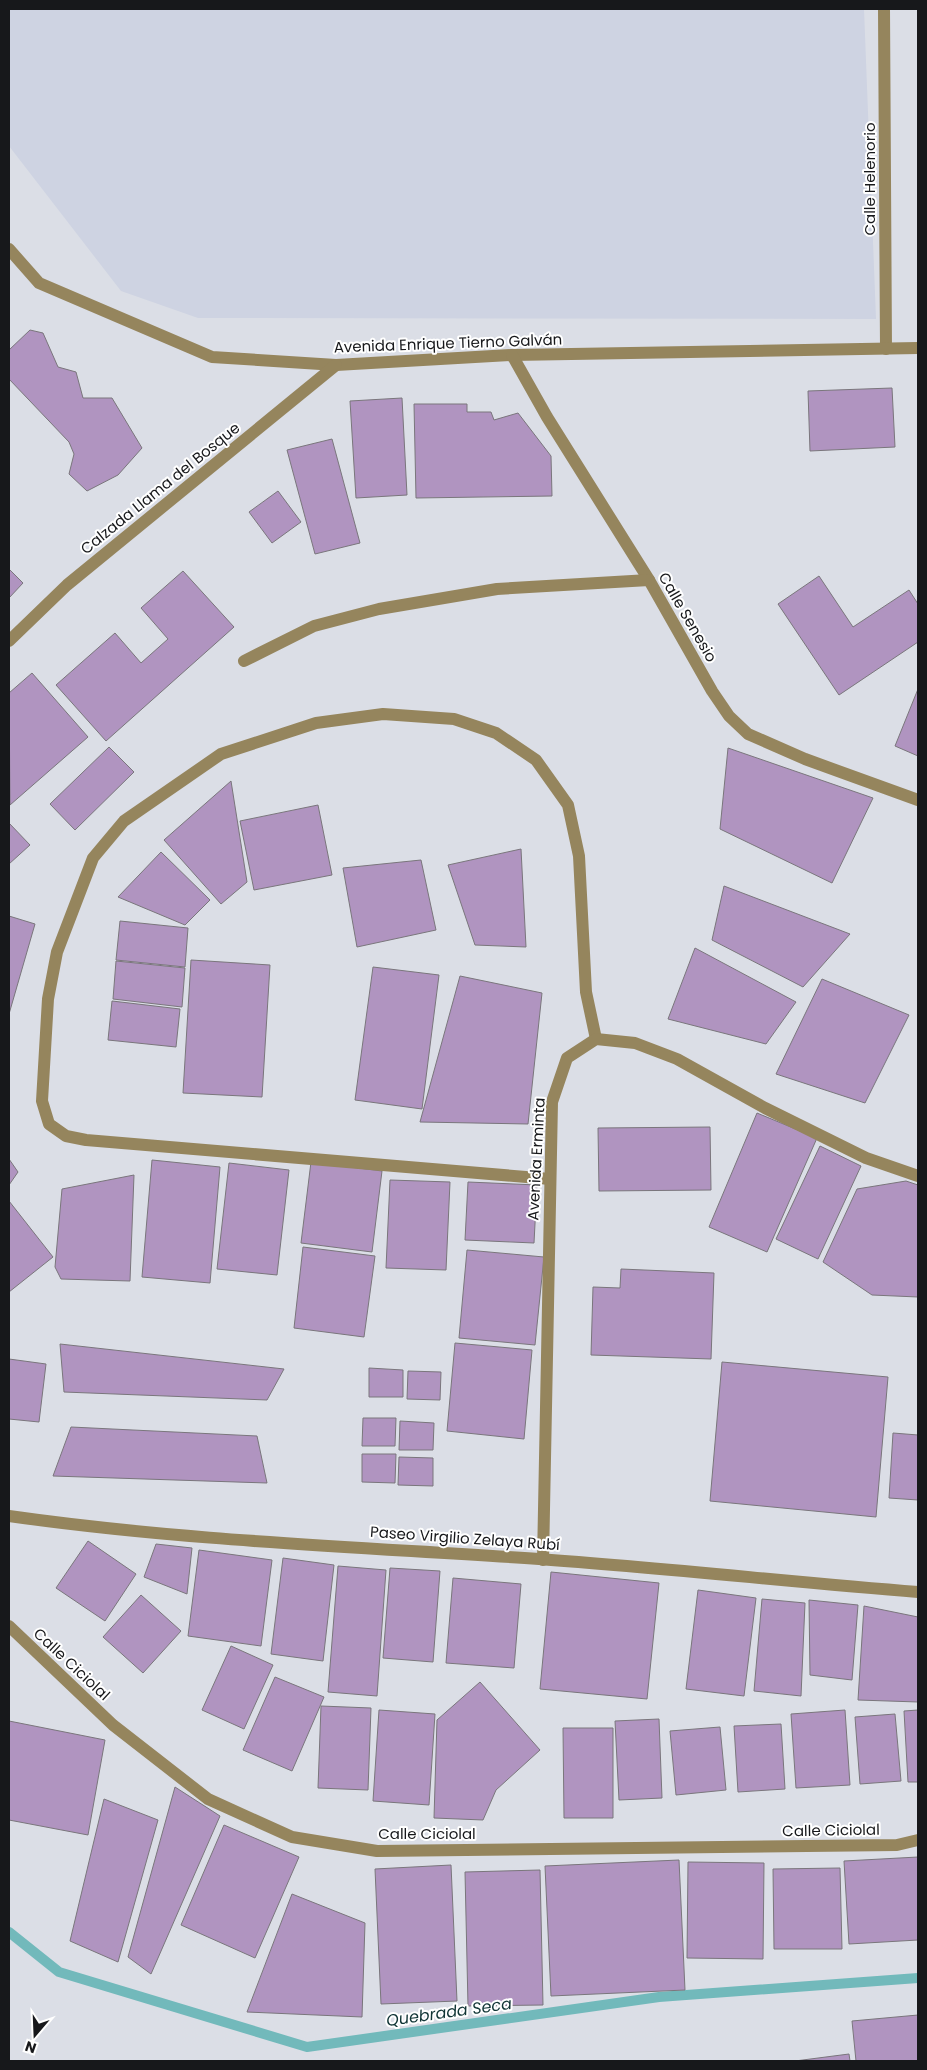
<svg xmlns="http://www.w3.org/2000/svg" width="927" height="2070" viewBox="0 0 927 2070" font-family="Poppins,sans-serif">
<rect width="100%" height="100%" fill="#dbdee6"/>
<polygon fill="#ced3e2" points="9,9 864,9 876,319 198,318 121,291 9,146"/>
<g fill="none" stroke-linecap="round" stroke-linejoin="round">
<polyline stroke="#72b9bb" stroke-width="10" points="9,1932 59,1972 307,2047 659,1997 918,1978"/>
</g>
<g fill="#b094c0" stroke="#7a767c">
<polygon points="30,330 43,333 58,367 76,372 83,398 112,398 142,448 118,475 87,491 69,474 74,454 69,442 9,379 9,350"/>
<polygon points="892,388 895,447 810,451 808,391"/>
<polygon points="402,398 407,495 356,498 350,401"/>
<polygon points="414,404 467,404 467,412 491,412 494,420 518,413 551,456 552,496 416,498"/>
<polygon points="332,439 360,543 315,554 287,450"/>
<polygon points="278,491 301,522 272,543 249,512"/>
<polygon points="9,569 23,583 9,598"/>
<polygon points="183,571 234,627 106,741 56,685 115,633 141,663 168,639 141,608"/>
<polygon points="819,576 853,627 909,590 918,604 918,642 839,695 778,604"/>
<polygon points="32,673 88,737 10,805 9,693"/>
<polygon points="918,689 918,756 895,746"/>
<polygon points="109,747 134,772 75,830 50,804"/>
<polygon points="728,748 873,798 832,883 720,829"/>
<polygon points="231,781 247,882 221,904 164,840"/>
<polygon points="318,805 332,875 254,890 240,821"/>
<polygon points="9,823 30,845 9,864"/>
<polygon points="521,849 526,947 475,945 448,865"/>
<polygon points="161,852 210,900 185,925 118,897"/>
<polygon points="421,860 436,930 357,947 343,868"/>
<polygon points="724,886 850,934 803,987 712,940"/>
<polygon points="9,916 35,924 9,1014"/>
<polygon points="120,921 188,928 185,967 116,960"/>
<polygon points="695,948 796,1002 766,1044 668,1019"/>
<polygon points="191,960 270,965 262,1097 183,1093"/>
<polygon points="116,961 185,968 182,1007 113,999"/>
<polygon points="373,967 439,975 422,1109 355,1100"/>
<polygon points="460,976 542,993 528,1124 420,1122"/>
<polygon points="822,979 909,1015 865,1103 776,1074"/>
<polygon points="112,1001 180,1009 176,1047 108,1040"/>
<polygon points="757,1113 817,1138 767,1252 709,1227"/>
<polygon points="710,1127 711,1190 599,1191 598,1128"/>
<polygon points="820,1146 861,1166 818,1259 776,1239"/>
<polygon points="9,1159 18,1172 9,1185"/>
<polygon points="152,1160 220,1167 210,1283 142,1277"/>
<polygon points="311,1162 382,1171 372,1252 301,1243"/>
<polygon points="229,1163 289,1170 277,1275 217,1269"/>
<polygon points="134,1175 130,1281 61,1279 55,1267 62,1189"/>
<polygon points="390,1180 450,1182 446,1270 386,1268"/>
<polygon points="906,1181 918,1185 918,1297 872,1295 823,1262 857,1189"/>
<polygon points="468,1182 537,1185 534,1243 465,1240"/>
<polygon points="9,1201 53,1257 9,1292"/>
<polygon points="303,1247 375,1256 364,1337 294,1328"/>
<polygon points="467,1250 544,1257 535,1345 459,1338"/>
<polygon points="621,1269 714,1273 711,1359 591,1355 593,1287 620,1288"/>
<polygon points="455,1343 532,1350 524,1439 447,1431"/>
<polygon points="60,1344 284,1369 267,1400 64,1392"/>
<polygon points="9,1359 46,1364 39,1422 9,1419"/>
<polygon points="722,1362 888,1377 876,1517 710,1501"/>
<polygon points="369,1368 403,1370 403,1397 369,1397"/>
<polygon points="408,1371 441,1372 440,1400 407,1399"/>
<polygon points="363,1418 396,1418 395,1446 362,1446"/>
<polygon points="400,1421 434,1423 433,1450 399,1450"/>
<polygon points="71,1427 257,1436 267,1483 53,1476"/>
<polygon points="893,1433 918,1435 918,1500 889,1498"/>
<polygon points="362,1454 396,1454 395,1483 362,1482"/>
<polygon points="399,1457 433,1458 433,1486 398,1485"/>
<polygon points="88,1541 136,1574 105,1621 56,1588"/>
<polygon points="156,1544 192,1548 187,1594 144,1577"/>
<polygon points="199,1550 272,1560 261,1646 188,1636"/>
<polygon points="283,1558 334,1565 323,1661 271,1654"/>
<polygon points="338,1566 386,1570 377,1696 328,1692"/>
<polygon points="390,1568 440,1571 433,1662 383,1658"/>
<polygon points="551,1572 659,1583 647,1699 540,1689"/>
<polygon points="453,1578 521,1584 514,1668 446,1663"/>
<polygon points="698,1590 756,1598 744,1696 686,1689"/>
<polygon points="141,1595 181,1631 143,1673 103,1637"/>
<polygon points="762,1599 805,1603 801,1696 754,1691"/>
<polygon points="809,1600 858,1605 852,1680 810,1675"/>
<polygon points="864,1606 918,1617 918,1702 858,1700"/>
<polygon points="231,1646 273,1665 244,1729 202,1710"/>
<polygon points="275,1677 324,1697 292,1771 243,1750"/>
<polygon points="480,1682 540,1750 496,1790 483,1820 434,1818 437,1720"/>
<polygon points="321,1706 371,1708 368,1790 318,1788"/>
<polygon points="379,1710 435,1714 429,1805 373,1801"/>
<polygon points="845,1710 850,1785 796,1788 791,1714"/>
<polygon points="918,1710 918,1782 908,1782 904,1711"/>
<polygon points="895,1714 901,1781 860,1784 855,1717"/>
<polygon points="659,1719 662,1798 619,1800 615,1721"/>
<polygon points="9,1721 105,1740 88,1835 9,1820"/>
<polygon points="781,1724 785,1789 738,1792 734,1726"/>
<polygon points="720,1727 726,1790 676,1795 670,1731"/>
<polygon points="563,1728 613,1728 613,1818 564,1818"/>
<polygon points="175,1787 220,1816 151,1974 128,1957"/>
<polygon points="104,1799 158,1820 118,1962 70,1941"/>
<polygon points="224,1825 299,1857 255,1958 181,1925"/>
<polygon points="918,1857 918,1940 849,1944 844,1861"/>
<polygon points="679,1860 685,1990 551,1996 545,1866"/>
<polygon points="688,1862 764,1863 763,1959 687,1958"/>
<polygon points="451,1865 457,2001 381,2004 375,1869"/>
<polygon points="840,1868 842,1949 774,1949 773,1869"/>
<polygon points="540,1870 543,2005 468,2006 465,1872"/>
<polygon points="292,1894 365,1923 362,2017 247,2012"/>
<polygon points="918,2015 918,2061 856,2061 852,2021"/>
<polygon points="849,2054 850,2061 795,2061"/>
</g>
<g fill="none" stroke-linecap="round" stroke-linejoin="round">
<g stroke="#95855d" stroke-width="12">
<polyline points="884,9 886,349"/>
<polyline points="9,249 39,283 212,357 336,365 512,355 918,348"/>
<polyline points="512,355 547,417 649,580 712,691 729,716 748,734 805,759 918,800"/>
<polyline points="9,641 67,585 336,365"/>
<polyline points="244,661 314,626 379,609 497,589 649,580"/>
<polyline points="550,1179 86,1140 66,1136 49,1124 42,1101 48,999 57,952 93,858 124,821 221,754 316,723 383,714 454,719 496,733 536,760 568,805 579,856 586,992 596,1039"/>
<polyline points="543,1560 552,1102 567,1058 596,1039 635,1043 677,1059 765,1108 866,1158 918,1176"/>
<polyline points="9,1626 113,1725 208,1799 292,1837 377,1851 897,1845 918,1840"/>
</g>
<path stroke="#95855d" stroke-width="12" d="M9,1516c175,25 353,31 530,43 126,9 253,23 379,33"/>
</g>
<g text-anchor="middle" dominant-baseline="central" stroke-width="4" stroke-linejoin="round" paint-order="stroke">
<g font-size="15" fill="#17181b" stroke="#fff">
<text transform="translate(869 179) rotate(-90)">Calle Helenorio</text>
<text transform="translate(448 343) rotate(-2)">Avenida Enrique Tierno Galván</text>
<text transform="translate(160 488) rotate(-39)">Calzada Llama del Bosque</text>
<text transform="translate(688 617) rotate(60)">Calle Senesio</text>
<text transform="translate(536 1159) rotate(-87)">Avenida Erminta</text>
<text transform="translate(465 1538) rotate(4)">Paseo Virgilio Zelaya Rubí</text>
<text transform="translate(72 1664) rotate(43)">Calle Ciciolal</text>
<text transform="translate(831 1830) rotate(-1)">Calle Ciciolal</text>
<text x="427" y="1833">Calle Ciciolal</text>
</g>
<g font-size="16" font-style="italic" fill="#103435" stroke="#fff">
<text transform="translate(449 2012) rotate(-8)">Quebrada Seca</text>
</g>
</g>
<rect width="927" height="2070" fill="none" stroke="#17181b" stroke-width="20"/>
<g transform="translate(35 2035) rotate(199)" stroke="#ffffff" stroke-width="4" paint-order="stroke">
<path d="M0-4L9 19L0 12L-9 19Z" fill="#17181b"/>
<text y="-8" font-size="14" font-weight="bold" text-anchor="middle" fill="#17181b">N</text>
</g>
</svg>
